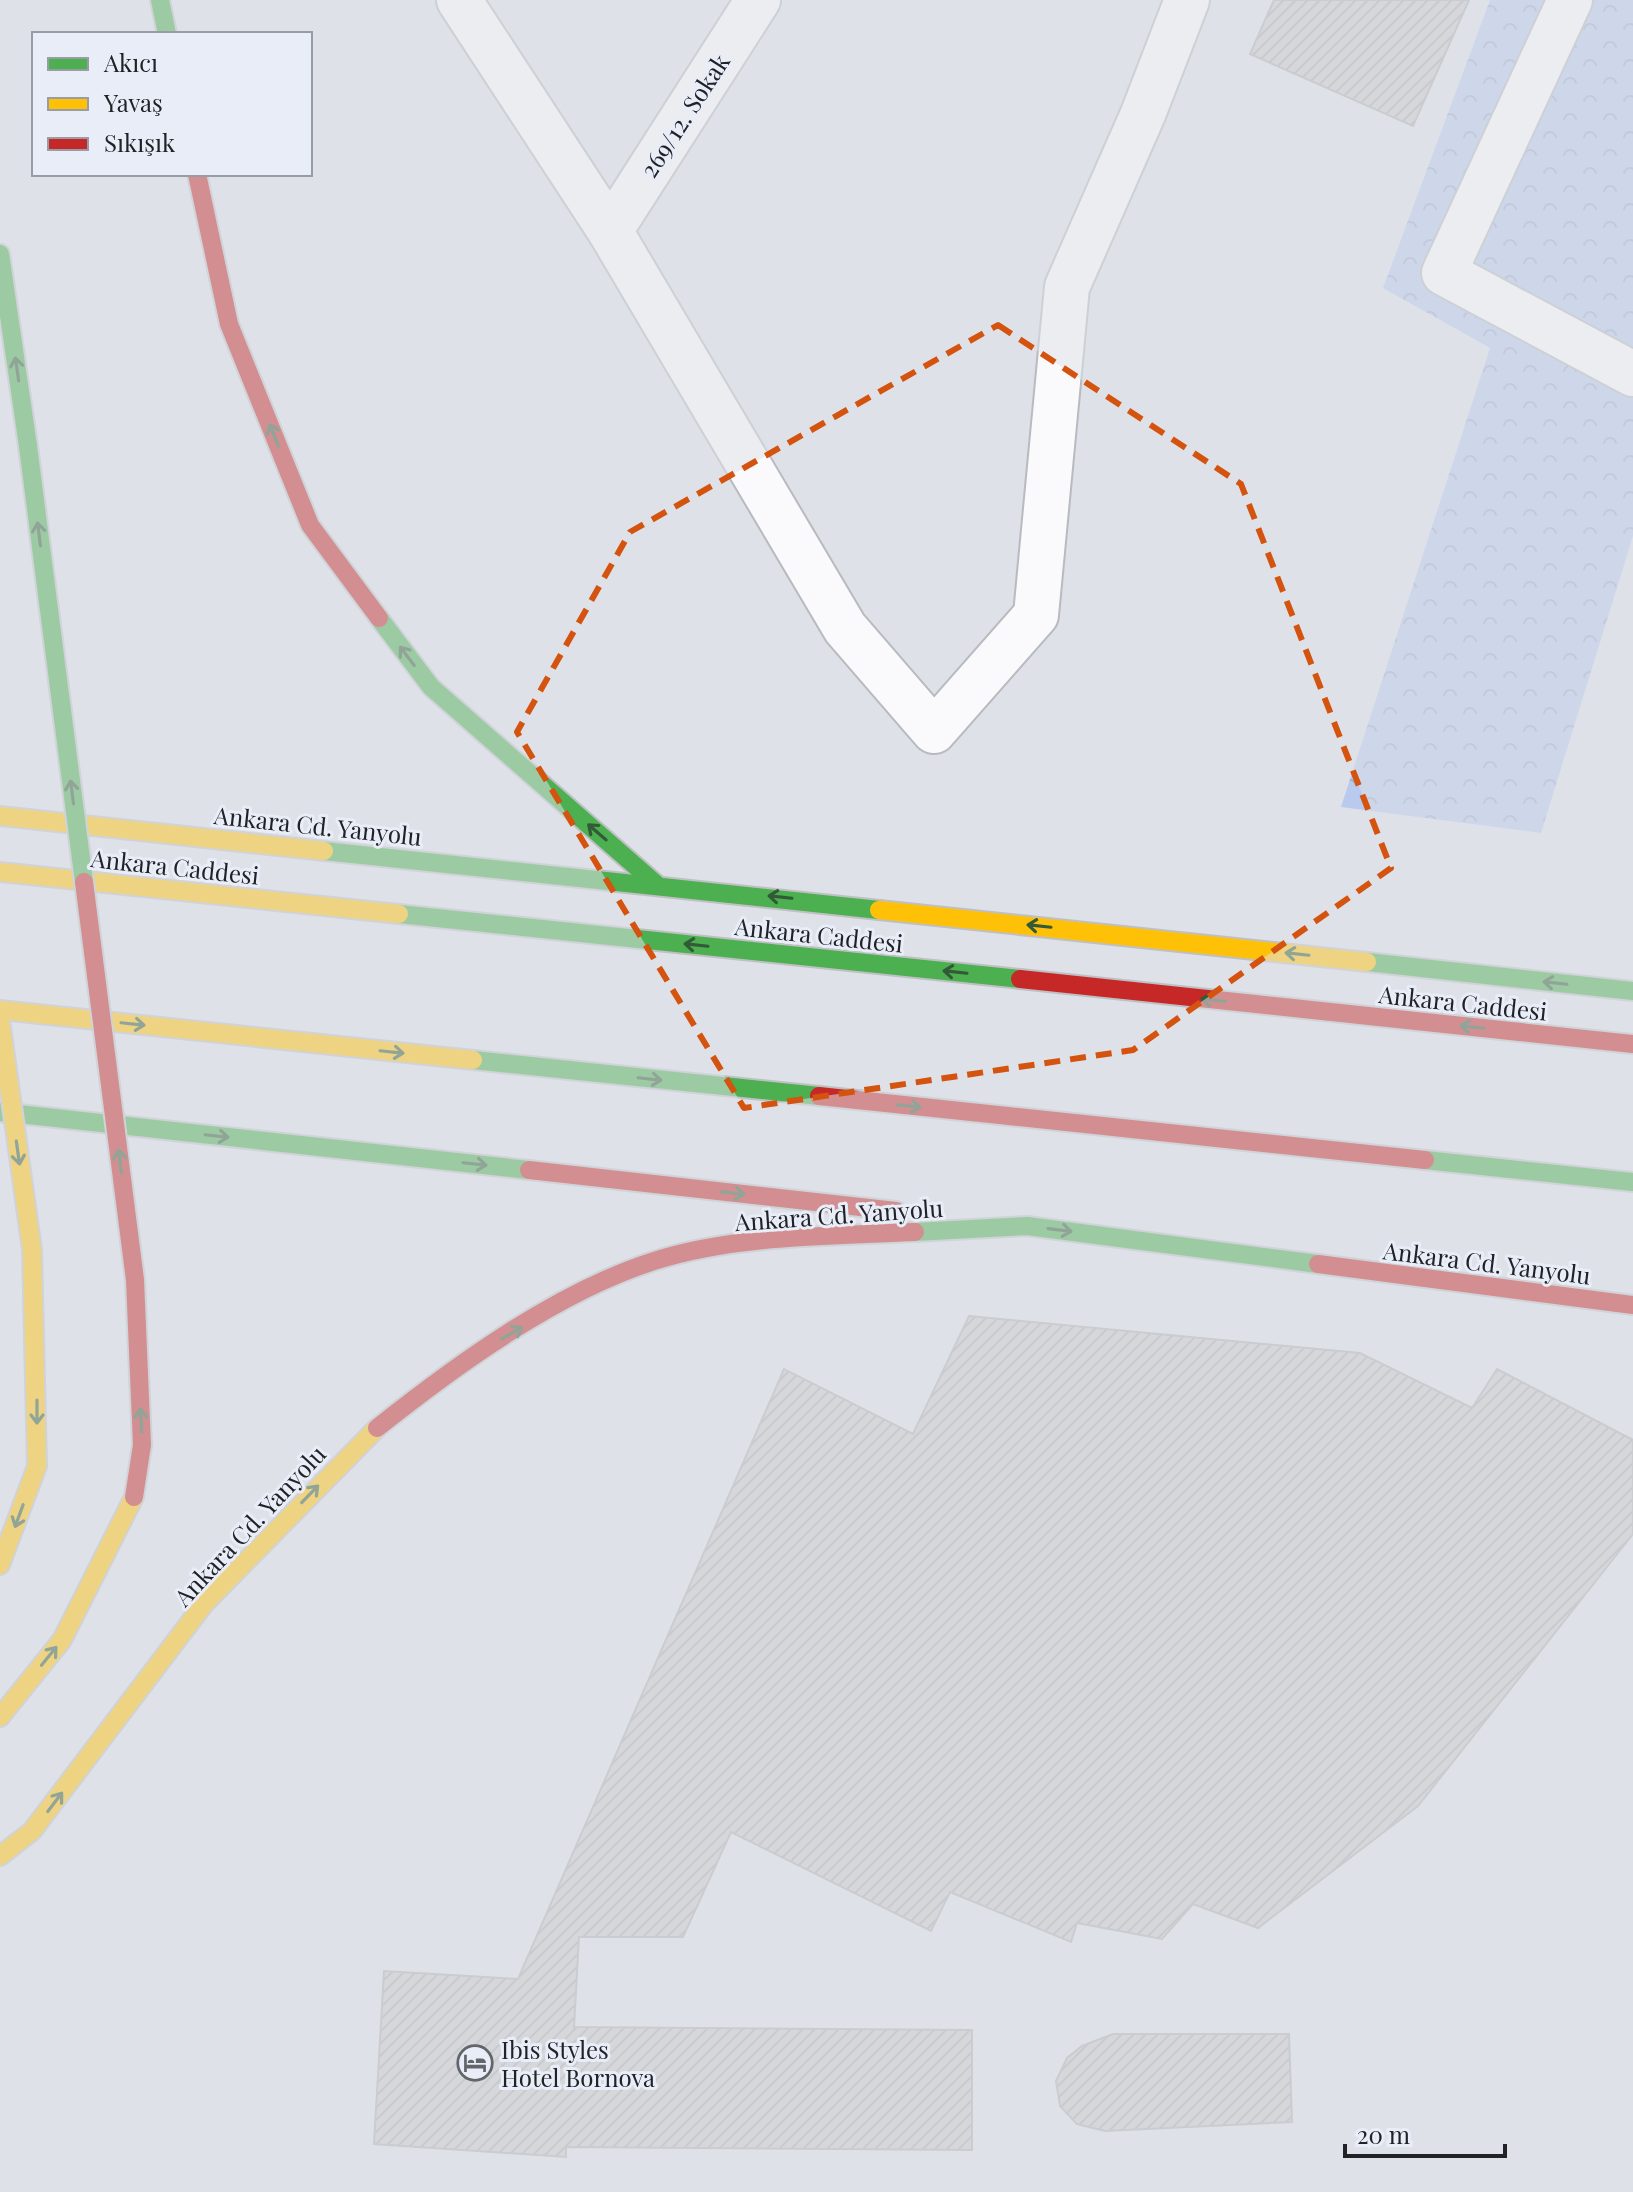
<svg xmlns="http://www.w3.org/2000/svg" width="1633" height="2192" viewBox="0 0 1633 2192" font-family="'Playfair Display',serif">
<defs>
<pattern id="park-crowns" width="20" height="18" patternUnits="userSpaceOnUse" patternTransform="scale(2)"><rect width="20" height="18" fill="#bacaee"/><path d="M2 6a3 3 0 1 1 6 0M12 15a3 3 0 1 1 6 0" fill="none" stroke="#a0adcc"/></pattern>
<pattern id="building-hatch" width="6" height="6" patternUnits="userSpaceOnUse" patternTransform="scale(2)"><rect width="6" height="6" fill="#cccbcd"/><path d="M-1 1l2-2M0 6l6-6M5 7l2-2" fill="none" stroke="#afaeb0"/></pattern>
</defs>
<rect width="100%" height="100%" fill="#dee1e8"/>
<polygon fill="url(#park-crowns)" points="1490,0 1633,0 1633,536 1541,833 1341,807 1490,348 1383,288"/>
<g fill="url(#building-hatch)" stroke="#b1b1b3" stroke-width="2">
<polygon points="1274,0 1469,0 1413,126 1250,54"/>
<polygon points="969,1316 1360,1353 1472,1408 1497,1369 1633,1440 1633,1534 1418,1806 1258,1928 1193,1904 1162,1939 1077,1923 1071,1942 950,1892 931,1931 731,1832 683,1937 579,1937 574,2027 972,2030 972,2150 566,2147 566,2157 374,2144 384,1971 518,1979 784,1369 913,1434"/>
<polygon points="1113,2034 1289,2034 1292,2122 1105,2131 1077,2124 1060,2106 1056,2081 1067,2058 1082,2046"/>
</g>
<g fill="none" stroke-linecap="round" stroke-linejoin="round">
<defs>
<g id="street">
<polyline points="459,0 610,231 845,628 934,731 1036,615 1067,287 1143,114 1187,0"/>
<polyline points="1570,0 1444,273 1633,374"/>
<polyline points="610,231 758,0"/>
</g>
<g id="fast">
<polyline points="160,0 167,34"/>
<polyline points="0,254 28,446"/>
<polyline points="379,618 431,687 656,884"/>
<polyline points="324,851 879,910"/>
<polyline points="399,914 1020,979"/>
<polyline points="1367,962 1633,991"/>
<polyline points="473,1060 819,1096"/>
<polyline points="0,1112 529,1170"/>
<polyline points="1425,1160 1633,1182"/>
<polyline points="915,1232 1027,1226 1318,1264"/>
</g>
<g id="slow">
<polyline points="0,816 324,851"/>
<polyline points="0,872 399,914"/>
<polyline points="879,910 1367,962"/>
<polyline points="0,1010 473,1060"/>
<polyline points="0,1565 37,1466"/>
<polyline points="0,1717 62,1640 134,1497"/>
<polyline points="0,1856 32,1831 204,1604 377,1428"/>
</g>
<g id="jam">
<polyline points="197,174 229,324 310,525 379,618"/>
<polyline points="1020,979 1633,1044"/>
<polyline points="819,1096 1425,1160"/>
<polyline points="529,1170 896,1211"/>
<polyline points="1318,1264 1633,1305"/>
<path d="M377,1428c79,-63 180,-136 277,-167 81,-26 177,-25 261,-29"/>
</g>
</defs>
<use href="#street" stroke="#b8babf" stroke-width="48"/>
<use href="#fast" stroke="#bec0c3" stroke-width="22"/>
<use href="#slow" stroke="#bec0c3" stroke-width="22"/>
<use href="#jam" stroke="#bec0c3" stroke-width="22"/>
<use href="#street" stroke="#fafafc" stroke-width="44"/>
<use href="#fast" stroke="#4caf50" stroke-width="18"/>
<use href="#slow" stroke="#ffc107" stroke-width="18"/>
<use href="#jam" stroke="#c62828" stroke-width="18"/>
<defs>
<polyline id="fast-bridge" points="28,446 84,882"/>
<polyline id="slow-bridge" points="0,1020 32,1250 37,1466"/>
<polyline id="jam-bridge" points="84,882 135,1280 142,1445 134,1497"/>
</defs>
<use href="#fast-bridge" stroke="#bec0c3" stroke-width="22" stroke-linecap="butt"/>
<use href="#slow-bridge" stroke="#bec0c3" stroke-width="22" stroke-linecap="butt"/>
<use href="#jam-bridge" stroke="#bec0c3" stroke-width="22" stroke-linecap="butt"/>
<use href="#fast-bridge" stroke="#4caf50" stroke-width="18"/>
<use href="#slow-bridge" stroke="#ffc107" stroke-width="18"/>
<use href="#jam-bridge" stroke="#c62828" stroke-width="18"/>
</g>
<defs><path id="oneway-shaft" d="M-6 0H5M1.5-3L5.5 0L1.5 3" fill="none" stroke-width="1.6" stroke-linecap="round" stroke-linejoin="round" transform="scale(2)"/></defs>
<g stroke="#325a37">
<use href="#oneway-shaft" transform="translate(17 369) rotate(-98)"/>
<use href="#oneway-shaft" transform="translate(274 435) rotate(-112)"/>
<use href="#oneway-shaft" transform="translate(39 534) rotate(-97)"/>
<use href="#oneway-shaft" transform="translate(407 656) rotate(-127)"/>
<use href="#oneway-shaft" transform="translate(72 792) rotate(-97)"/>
<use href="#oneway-shaft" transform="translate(597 832) rotate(-139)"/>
<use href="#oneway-shaft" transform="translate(780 897) rotate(-174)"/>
<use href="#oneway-shaft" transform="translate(1039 926) rotate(-174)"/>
<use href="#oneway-shaft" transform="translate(696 945) rotate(-174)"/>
<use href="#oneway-shaft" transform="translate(1297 954) rotate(-174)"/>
<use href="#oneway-shaft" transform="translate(955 972) rotate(-174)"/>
<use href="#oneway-shaft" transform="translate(1555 983) rotate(-174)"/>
<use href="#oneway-shaft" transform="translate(1213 1000) rotate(-174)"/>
<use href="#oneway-shaft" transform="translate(133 1024) rotate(6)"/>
<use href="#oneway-shaft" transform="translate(1472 1027) rotate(-174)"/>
<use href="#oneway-shaft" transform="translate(392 1052) rotate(6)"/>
<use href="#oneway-shaft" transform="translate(650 1079) rotate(6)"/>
<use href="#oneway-shaft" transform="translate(909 1106) rotate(6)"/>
<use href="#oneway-shaft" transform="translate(217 1136) rotate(6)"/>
<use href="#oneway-shaft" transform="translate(18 1153) rotate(82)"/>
<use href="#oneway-shaft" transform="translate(120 1161) rotate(-97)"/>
<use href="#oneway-shaft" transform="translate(475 1164) rotate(6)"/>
<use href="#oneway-shaft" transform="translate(733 1193) rotate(6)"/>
<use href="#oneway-shaft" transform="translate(1060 1230) rotate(7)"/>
<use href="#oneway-shaft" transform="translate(512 1333) rotate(-30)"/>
<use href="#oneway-shaft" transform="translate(37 1412) rotate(90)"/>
<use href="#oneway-shaft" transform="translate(141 1420) rotate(-93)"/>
<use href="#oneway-shaft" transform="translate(310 1494) rotate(-46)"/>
<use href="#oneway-shaft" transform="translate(19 1516) rotate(110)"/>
<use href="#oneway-shaft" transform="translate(49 1656) rotate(-51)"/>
<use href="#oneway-shaft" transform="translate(55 1802) rotate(-53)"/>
</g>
<path d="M0 0H1633V2192H0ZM998,325l243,159 150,384 -258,182 -389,58 -227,-376 113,-200z" fill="#dee1e8" fill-opacity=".55" fill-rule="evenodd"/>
<path fill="none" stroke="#d4540f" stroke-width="6" stroke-dasharray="16 10" stroke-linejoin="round" d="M998,325l243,159 150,384 -258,182 -389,58 -227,-376 113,-200z"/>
<defs>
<symbol id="hotel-ring" viewBox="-11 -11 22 22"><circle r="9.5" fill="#e8edf8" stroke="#62656a" stroke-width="1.5"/><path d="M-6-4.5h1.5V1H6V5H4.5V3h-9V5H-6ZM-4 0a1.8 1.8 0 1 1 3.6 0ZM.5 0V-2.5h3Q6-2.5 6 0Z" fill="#62656a"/></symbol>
</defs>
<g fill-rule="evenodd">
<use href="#hotel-ring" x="455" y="2043" width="40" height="40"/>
</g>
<g text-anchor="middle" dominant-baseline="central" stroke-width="6" stroke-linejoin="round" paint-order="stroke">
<g font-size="24" fill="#202226" stroke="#e8edf8">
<text transform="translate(684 115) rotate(-57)">269/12. Sokak</text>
<text transform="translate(318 825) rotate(6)">Ankara Cd. Yanyolu</text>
<text transform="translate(175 866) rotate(6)">Ankara Caddesi</text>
<text transform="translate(819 934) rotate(6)">Ankara Caddesi</text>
<text transform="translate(1463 1002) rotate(6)">Ankara Caddesi</text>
<text transform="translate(839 1214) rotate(-4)">Ankara Cd. Yanyolu</text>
<text transform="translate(1487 1262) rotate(7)">Ankara Cd. Yanyolu</text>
<text transform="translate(249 1525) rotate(-47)">Ankara Cd. Yanyolu</text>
</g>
<g font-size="24" fill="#202226" stroke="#e8edf8" text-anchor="start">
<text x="501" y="2049">Ibis Styles<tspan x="501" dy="28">Hotel Bornova</tspan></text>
</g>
</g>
<rect x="32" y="32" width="280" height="144" fill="#e8edf8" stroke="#989ca4" stroke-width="2"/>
<rect x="48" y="58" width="40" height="12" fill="#4caf50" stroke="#989ca4" stroke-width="2"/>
<text x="104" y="72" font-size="24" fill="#202226">Akıcı</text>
<rect x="48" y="98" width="40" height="12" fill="#ffc107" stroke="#989ca4" stroke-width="2"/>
<text x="104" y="112" font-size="24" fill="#202226">Yavaş</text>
<rect x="48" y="138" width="40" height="12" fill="#c62828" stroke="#989ca4" stroke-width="2"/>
<text x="104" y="152" font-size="24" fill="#202226">Sıkışık</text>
<path d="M1345 2144v12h160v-12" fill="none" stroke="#202226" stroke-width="4"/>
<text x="1357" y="2144" font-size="24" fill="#202226" stroke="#e8edf8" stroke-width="6" paint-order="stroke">20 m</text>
</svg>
